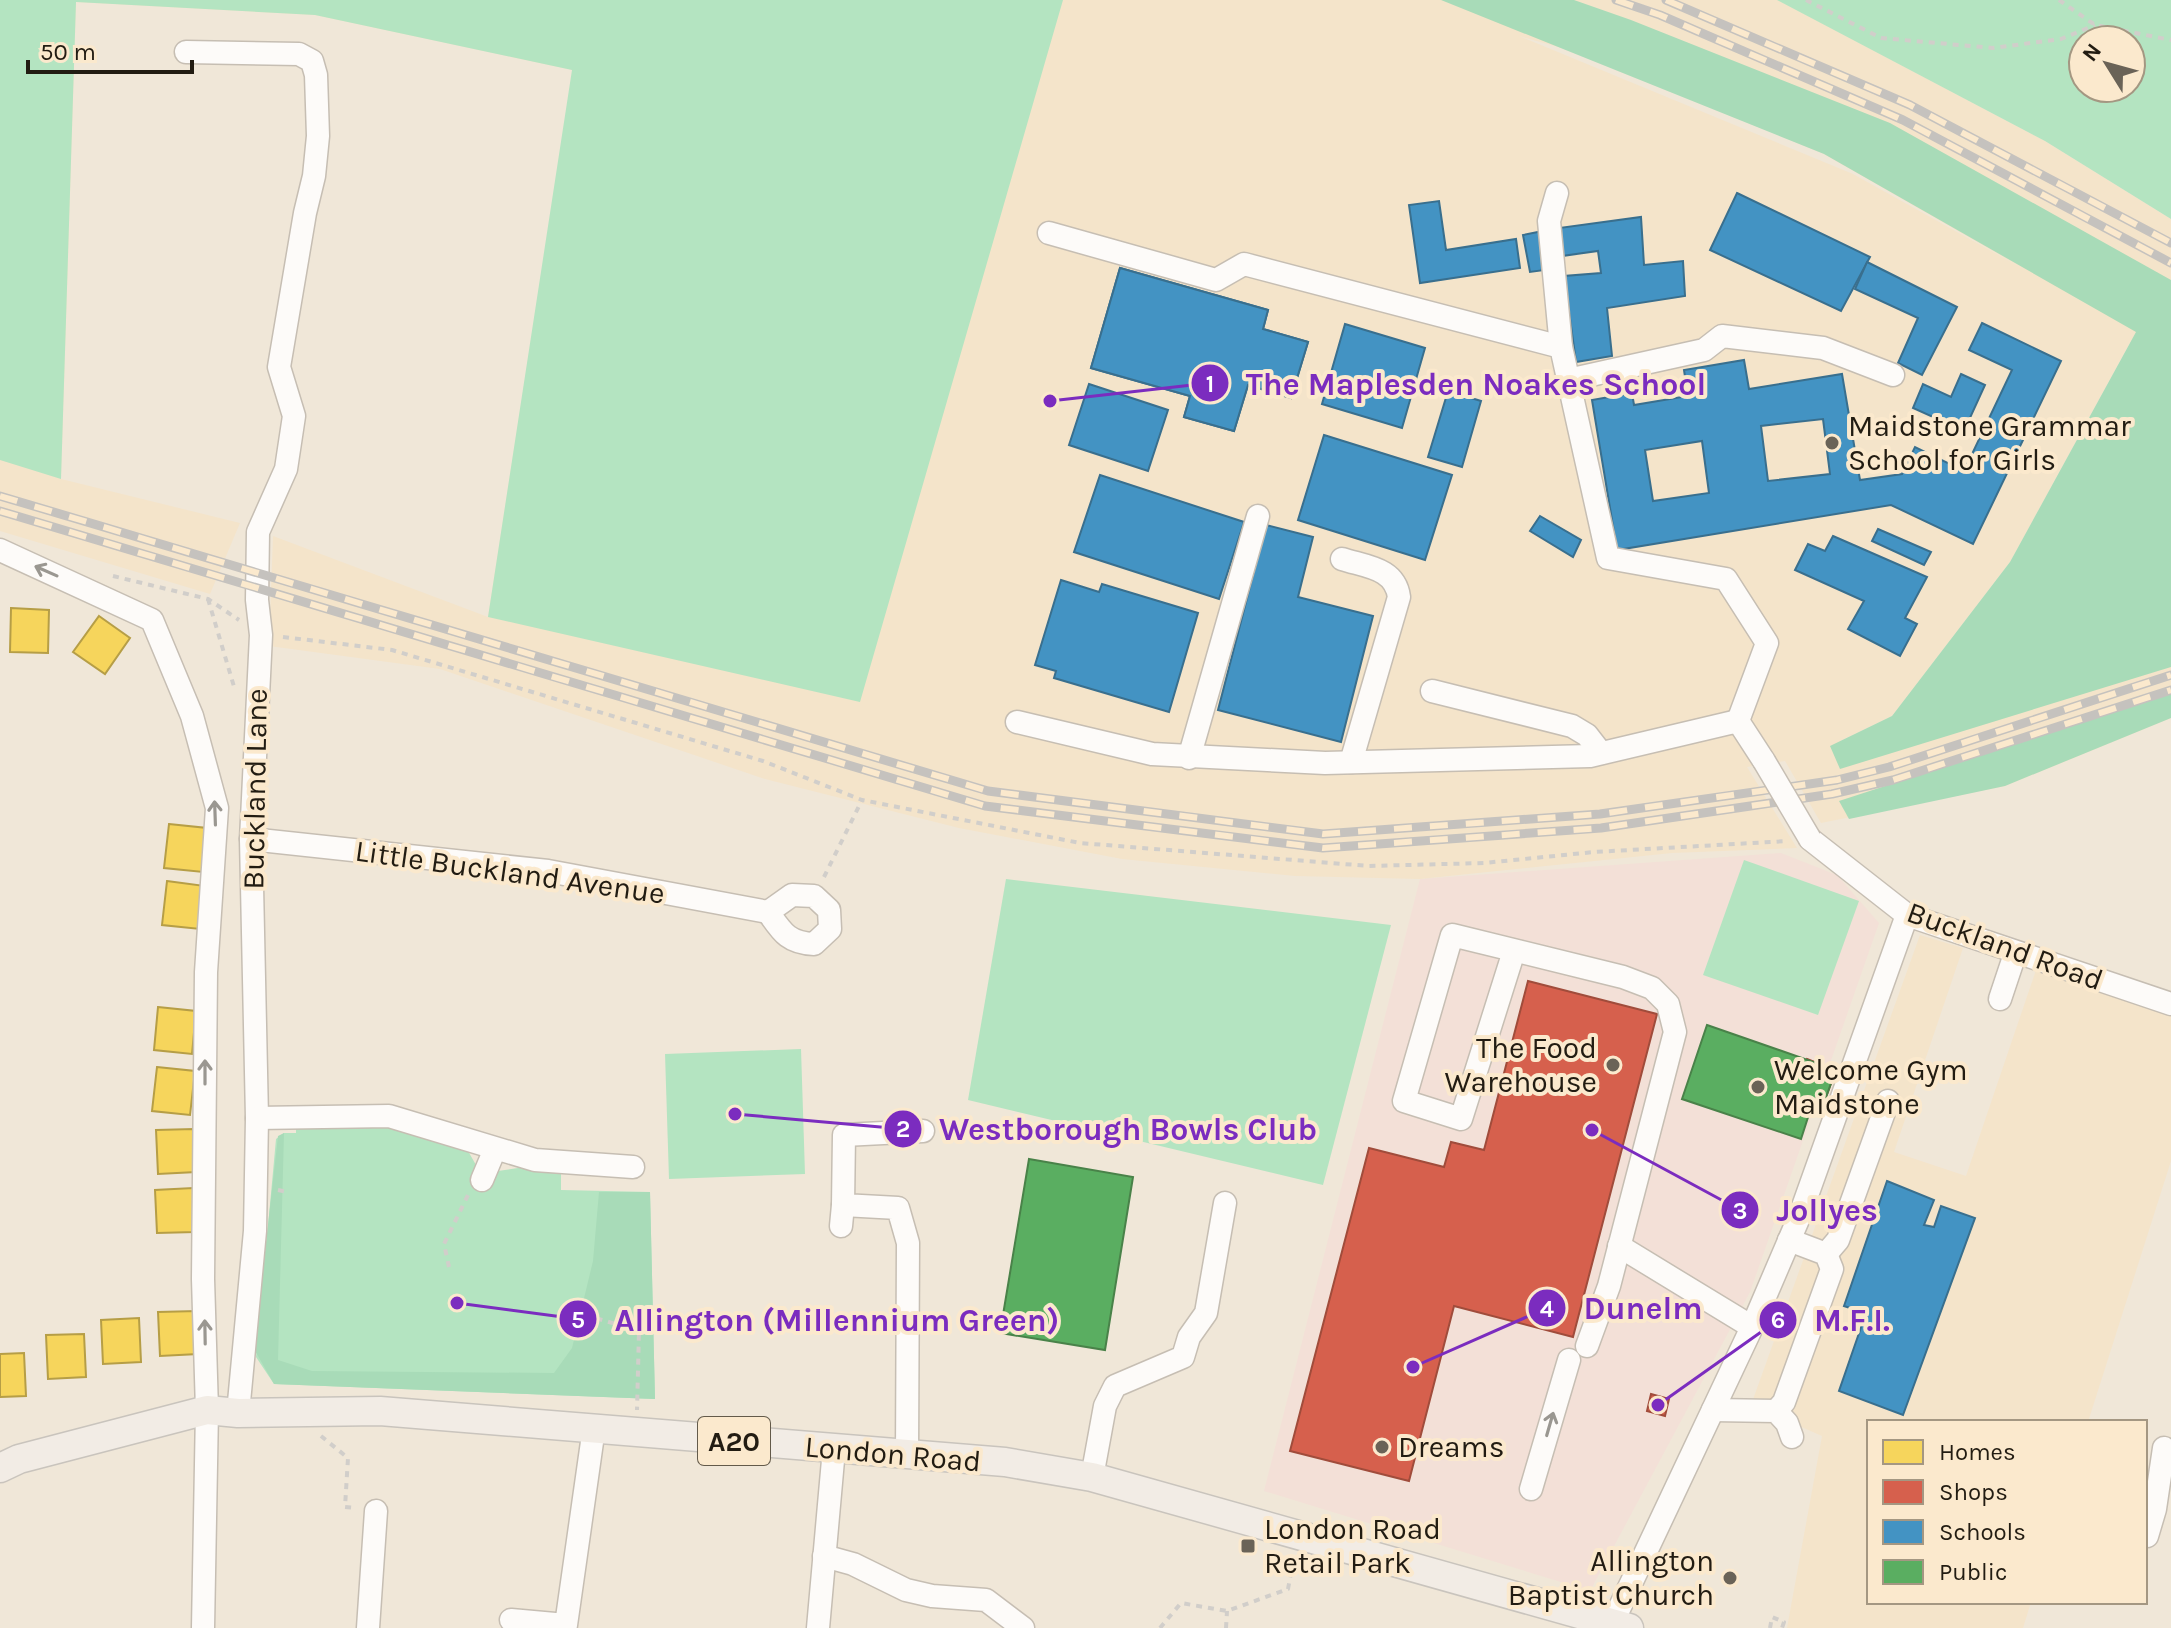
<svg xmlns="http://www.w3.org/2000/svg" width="2171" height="1628" viewBox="0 0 2171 1628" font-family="Karla,sans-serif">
<rect width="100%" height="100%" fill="#f0e7d8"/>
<polygon fill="#f3e0d7" points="1781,853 1837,875 1879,923 1750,1292 1590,1591 1264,1491 1420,879"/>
<g fill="#f4e4ca" fill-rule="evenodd">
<path d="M0,0h1778l267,141 126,78v499l-166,68 -184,37 -36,-62 -38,6 50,81 -125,5 -252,26 -125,-3 -173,-17 -163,-31 -194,-49 -325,-110 -171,-23 4,-110 215,81 85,-547 -258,-55 -239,-13 -15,477 179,44 -30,71 -210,-63zM1519,36l58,16 247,102 205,118 -176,-98zM2132,339l-130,353 -164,50 54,-26 118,-154z"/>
<polygon points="1920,935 1963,948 1894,1152 1966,1176 2036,970 2171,1010 2171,1161 2088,1422 1869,1422 1869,1602 2031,1602 2023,1628 1787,1628 1822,1436 1751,1405"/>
</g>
<g fill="#b4e4c1" fill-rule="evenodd">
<polygon points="0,0 1063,0 860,702 488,617 572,70 315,15 76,2 61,479 0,460"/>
<path d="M1777,0h394v219l-126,-78zM2131,40v48h-48v-48z"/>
<polygon points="1744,860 1859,901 1818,1015 1703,975"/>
<polygon points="1006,879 1391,925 1323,1185 968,1100"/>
<polygon points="801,1049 805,1174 669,1179 665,1054"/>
<polygon points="394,1125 468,1151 476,1165 471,1181 487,1188 498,1171 518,1168 519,1164 561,1173 561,1190 650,1192 655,1399 274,1384 256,1357 276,1139 284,1133 296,1133 296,1126"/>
</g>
<g fill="#a8dbb8">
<polygon points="1441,0 1574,0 1631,20 1890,123 2171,280 2171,667 1840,769 1830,746 1892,716 2010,562 2136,332 1824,154"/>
<polygon points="2171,693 2171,718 2005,786 1849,819 1839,801"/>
<polygon points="284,1133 278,1360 312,1371 554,1373 572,1348 593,1261 599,1192 650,1192 655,1399 274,1384 254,1349 278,1136"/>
</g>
<g fill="#f6d55c" stroke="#b69e46" stroke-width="2">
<polygon points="11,608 49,610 48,653 10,652"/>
<polygon points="99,616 130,638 105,674 73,652"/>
<polygon points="169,824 207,828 203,872 164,868"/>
<polygon points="167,881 205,886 200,929 162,925"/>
<polygon points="158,1007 196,1011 192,1054 154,1050"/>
<polygon points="157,1067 195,1071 190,1115 152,1111"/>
<polygon points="194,1129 196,1172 158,1174 156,1130"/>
<polygon points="193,1188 195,1232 157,1233 155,1190"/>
<polygon points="197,1311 198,1354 160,1356 158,1312"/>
<polygon points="139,1318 141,1362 103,1364 101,1320"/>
<polygon points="84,1334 86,1377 48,1379 46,1335"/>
<polygon points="24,1353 26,1396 0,1397 0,1354"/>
</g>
<g fill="#d6604d" stroke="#a04c3b" stroke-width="2">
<polygon points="1528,981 1657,1014 1573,1337 1454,1306 1409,1481 1290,1451 1369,1148 1444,1167 1451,1142 1484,1150"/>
<polygon points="1807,1059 1825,1066 1823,1071 1834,1075 1821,1111 1811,1108 1814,1096 1795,1090"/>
<polygon points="1651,1394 1669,1399 1665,1416 1647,1411"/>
</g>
<g fill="#4393c3" stroke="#396f8e" stroke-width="2" fill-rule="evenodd">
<polygon points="1737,193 1870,257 1841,311 1710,250"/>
<polygon points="1439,201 1446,250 1516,239 1520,268 1420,283 1409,205"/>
<polygon points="1641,217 1644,265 1683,261 1685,296 1607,308 1612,356 1576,362 1564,276 1601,273 1598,251 1562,256 1559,228"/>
<polygon points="1543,231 1552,269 1530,272 1523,235"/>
<polygon points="1867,262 1957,307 1922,375 1898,363 1918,318 1855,289"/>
<path d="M1120,268l148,42 -5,19 45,13 -17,56 -43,-13 -14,46 -50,-14 6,-21 -99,-28zM1144,314l37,13 -9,24 -36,-12z"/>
<polygon points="1120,268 1268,310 1263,329 1308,342 1291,398 1248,385 1234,431 1184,417 1190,396 1091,368"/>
<path d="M1982,323l79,38 -88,183 -82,-39 -274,45 -25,-150 40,-7 2,12 54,-9 -4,-26 60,-10 5,29 93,-15 18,106 42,-6 13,-27 49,24 48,-101 -43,-20zM1823,419l7,55 -62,7 -7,-55zM1702,441l7,52 -56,8 -8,-51z"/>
<polygon points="1345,324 1425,348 1402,428 1322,404"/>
<polygon points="1961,374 1985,385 1964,431 1913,408 1923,384 1951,397"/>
<polygon points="1089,384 1168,410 1148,471 1069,445"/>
<polygon points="1448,391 1481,401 1462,467 1428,457"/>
<polygon points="1324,435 1452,475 1425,560 1298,520"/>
<polygon points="1100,475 1244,522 1219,599 1074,552"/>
<polygon points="1540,516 1581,540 1573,557 1530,531"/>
<polygon points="1266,525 1313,537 1298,597 1373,616 1341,742 1218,710"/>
<polygon points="1878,529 1931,552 1924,565 1872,541"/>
<polygon points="1833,536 1927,577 1905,618 1917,624 1900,656 1848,629 1864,601 1795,570 1808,544 1825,551"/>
<polygon points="1061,580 1099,592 1102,584 1198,613 1169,712 1054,678 1056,671 1035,665"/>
<polygon points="1887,1181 1934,1200 1924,1225 1934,1227 1941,1206 1975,1218 1903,1415 1839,1391 1866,1313 1844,1306"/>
</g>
<g fill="#5aae61" stroke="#498249" stroke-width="2">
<polygon points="1707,1025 1825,1066 1823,1071 1834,1075 1821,1111 1811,1108 1801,1139 1682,1099"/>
<polygon points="1029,1159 1133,1177 1105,1350 1000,1333"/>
</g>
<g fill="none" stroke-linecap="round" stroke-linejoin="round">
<defs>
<g id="minor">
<polyline points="186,52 299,54 312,61 316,75 318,136 314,176 305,213 279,367 294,416 286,469 258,532 257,600 261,635 251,839 257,1118 255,1231 238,1413"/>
<polyline points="1557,193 1549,221 1561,347"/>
<polyline points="1049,233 1216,280 1244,264 1561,347 1608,558 1726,579 1767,643 1738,721"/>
<polyline points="1568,380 1704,350 1722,336 1823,348 1893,375"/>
<polyline points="0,550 152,620 192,716 217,808 206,972 203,1279 207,1410 203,1628"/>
<path d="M1342,559c25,8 53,9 57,38l-48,165"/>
<polyline points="1432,691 1572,726 1587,735 1601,753"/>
<polyline points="1017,722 1152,754 1325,763 1590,756 1738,721 1764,761"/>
<polyline points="1189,758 1258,516"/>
<polyline points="251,839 548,871 768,912"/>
<polyline points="1810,839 1907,915 2171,1004"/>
<path d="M792,895l22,1 15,14 1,19 -16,15c-26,-1 -32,-12 -46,-32z"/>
<polyline points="1514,951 1461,1119 1404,1101 1452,935 1623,977 1652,988 1668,1004 1675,1032 1609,1286 1587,1346"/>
<polyline points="2000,999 2015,954"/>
<polyline points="257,1118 389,1116 535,1160 633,1167"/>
<polyline points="482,1180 495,1149"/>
<polyline points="841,1226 843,1205"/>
<polyline points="1619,1246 1752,1327"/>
<polyline points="1826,1254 1838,1240 1888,1101"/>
<polyline points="1713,1410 1776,1411 1787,1423 1792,1437"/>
<polyline points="1776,1411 1784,1402 1832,1269 1826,1254 1789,1240"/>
<polyline points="907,1455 908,1243 898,1208 843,1205 844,1135 923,1131"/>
<polyline points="1092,1477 1105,1406 1115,1386 1183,1357 1189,1337 1206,1313 1225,1203"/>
<polyline points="1531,1489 1569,1360"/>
<polyline points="2147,1536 2155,1509 2164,1448"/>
<polyline points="824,1556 853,1564 906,1590 932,1596 986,1600 1023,1628"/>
<polyline points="511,1620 566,1625 594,1428"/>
<polyline points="368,1628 376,1511"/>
<polyline points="818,1628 834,1449"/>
<polyline points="1610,1628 1752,1327 1800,1215 1907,915"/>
</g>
<polyline id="major" points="0,1468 19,1459 207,1410 238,1413 380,1411 1005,1462 1092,1477 1629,1628"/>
</defs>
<use href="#minor" stroke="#c6beb3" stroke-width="25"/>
<use href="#major" stroke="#c9c4bd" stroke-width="31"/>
<g stroke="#d1ceca" stroke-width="4" stroke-dasharray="6 6" stroke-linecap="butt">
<polyline points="1806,0 1881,38 1993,48 2061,39 2095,25"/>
<polyline points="2059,0 2095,25 2171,40"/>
<polyline points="113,576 208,599 239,620"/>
<polyline points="208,599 235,690"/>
<polyline points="283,637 392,650 763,761 862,800 1080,843 1369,866 1484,863 1594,852 1788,841"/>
<polyline points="824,877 862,800"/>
<polyline points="278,1190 288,1192"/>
<polyline points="449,1267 444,1244 468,1195"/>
<polyline points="562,1308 639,1331 637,1410"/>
<polyline points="321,1436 348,1458 345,1507 355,1508"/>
<polyline points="1160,1628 1181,1603 1227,1611 1288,1589 1294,1557"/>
<polyline points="1226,1628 1227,1611"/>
<polyline points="1770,1628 1772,1617 1784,1622 1782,1628"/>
</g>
<use href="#minor" stroke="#fdfbf9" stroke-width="22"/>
<use href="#major" stroke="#f2ece5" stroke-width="28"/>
<defs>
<g id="rail">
<polyline points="1616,0 1660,15 1903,120 2171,263"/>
<polyline points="1666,0 1910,105 2171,243"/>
<polyline points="0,496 988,791 1323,834 1600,814 1837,780 1889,767 2171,675"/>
<polyline points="0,511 985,806 1323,848 1601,828 1832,794 1893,780 2171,690"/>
</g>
</defs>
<use href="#rail" stroke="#c5c2be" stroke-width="9"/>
<use href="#rail" stroke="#fbe9cd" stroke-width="6" stroke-dasharray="18" stroke-linecap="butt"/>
<defs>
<polyline id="minor-bridge" points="1764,761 1810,839"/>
</defs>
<use href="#minor-bridge" stroke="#c6beb3" stroke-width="25" stroke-linecap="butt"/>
<use href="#minor-bridge" stroke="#fdfbf9" stroke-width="22"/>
</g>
<defs><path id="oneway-shaft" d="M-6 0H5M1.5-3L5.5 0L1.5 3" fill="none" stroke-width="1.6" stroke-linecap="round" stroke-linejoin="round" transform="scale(2)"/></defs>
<g stroke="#9a9791">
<use href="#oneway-shaft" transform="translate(46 571) rotate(-156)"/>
<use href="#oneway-shaft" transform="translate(215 813) rotate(-92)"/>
<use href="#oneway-shaft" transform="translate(205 1072) rotate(-90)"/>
<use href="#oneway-shaft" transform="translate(205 1332) rotate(-91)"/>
<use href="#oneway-shaft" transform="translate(1550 1424) rotate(-74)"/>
</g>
<g fill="#6a6357" stroke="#fbe9cd" stroke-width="3">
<circle cx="1832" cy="443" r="8"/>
<circle cx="1613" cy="1065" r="8"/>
<circle cx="1758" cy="1087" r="8"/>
<circle cx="1382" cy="1447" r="8"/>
<rect x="1240" y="1538" width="16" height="16" rx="4"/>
<circle cx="1730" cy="1578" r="8"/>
</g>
<g text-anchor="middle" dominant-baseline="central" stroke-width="8" stroke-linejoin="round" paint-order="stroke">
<rect fill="#fbe9cd" stroke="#635a4a" stroke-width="2" x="698" y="1417" width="72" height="48" rx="6"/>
<g font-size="28" font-weight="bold" fill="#221c12">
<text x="734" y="1441">A20</text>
</g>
<g font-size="30" fill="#221c12" stroke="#fbe9cd" text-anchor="start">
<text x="1848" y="426">Maidstone Grammar<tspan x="1848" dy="34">School for Girls</tspan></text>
<text x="1597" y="1048" text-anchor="end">The Food<tspan x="1597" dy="34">Warehouse</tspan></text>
<text x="1774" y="1070">Welcome Gym<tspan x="1774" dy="34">Maidstone</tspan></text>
<text x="1398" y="1447">Dreams</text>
<text x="1264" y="1529">London Road<tspan x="1264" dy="34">Retail Park</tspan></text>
<text x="1714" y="1561" text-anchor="end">Allington<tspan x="1714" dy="34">Baptist Church</tspan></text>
</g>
<g font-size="30" fill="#221c12" stroke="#fbe9cd">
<text transform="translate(255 789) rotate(-89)">Buckland Lane</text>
<text transform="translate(510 872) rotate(8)">Little Buckland Avenue</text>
<text transform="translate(2005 946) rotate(20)">Buckland Road</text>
<text transform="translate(893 1454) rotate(5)">London Road</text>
</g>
</g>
<path fill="none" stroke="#7b2cbf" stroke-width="3" d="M1050 401L1210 383M735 1114L903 1129M1592 1130L1740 1210M1413 1367L1547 1308M457 1303L578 1319M1658 1405L1778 1320"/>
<g fill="#7b2cbf" stroke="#fbe9cd" stroke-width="3">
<circle cx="1050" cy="401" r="8"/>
<circle cx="735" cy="1114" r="8"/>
<circle cx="1592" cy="1130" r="8"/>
<circle cx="1413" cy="1367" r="8"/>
<circle cx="457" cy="1303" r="8"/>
<circle cx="1658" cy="1405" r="8"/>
<circle cx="1210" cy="383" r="20"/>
<circle cx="903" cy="1129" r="20"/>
<circle cx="1740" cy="1210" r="20"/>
<circle cx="1547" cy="1308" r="20"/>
<circle cx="578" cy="1319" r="20"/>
<circle cx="1778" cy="1320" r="20"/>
</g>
<g font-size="24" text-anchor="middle" font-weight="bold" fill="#fff">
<text x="1210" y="392">1</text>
<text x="903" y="1137">2</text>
<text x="1740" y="1219">3</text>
<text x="1547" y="1317">4</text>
<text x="578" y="1328">5</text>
<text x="1778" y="1328">6</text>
</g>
<g font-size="32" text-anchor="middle" font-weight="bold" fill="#7b2cbf" stroke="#fbe9cd" stroke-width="8" stroke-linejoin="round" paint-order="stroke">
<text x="1476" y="395">The Maplesden Noakes School</text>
<text x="1128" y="1140">Westborough Bowls Club</text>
<text x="1827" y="1221">Jollyes</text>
<text x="1643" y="1319">Dunelm</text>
<text x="837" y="1331">Allington (Millennium Green)</text>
<text x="1852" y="1331">M.F.I.</text>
</g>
<rect x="1867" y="1420" width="280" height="184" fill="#fbe9cd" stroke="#a49782" stroke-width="2"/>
<rect x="1883" y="1440" width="40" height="24" fill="#f6d55c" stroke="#a49782" stroke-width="2"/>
<text x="1939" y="1460" font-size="24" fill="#221c12">Homes</text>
<rect x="1883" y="1480" width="40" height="24" fill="#d6604d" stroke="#a49782" stroke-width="2"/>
<text x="1939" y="1500" font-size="24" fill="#221c12">Shops</text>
<rect x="1883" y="1520" width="40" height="24" fill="#4393c3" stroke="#a49782" stroke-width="2"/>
<text x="1939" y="1540" font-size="24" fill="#221c12">Schools</text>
<rect x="1883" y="1560" width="40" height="24" fill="#5aae61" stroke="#a49782" stroke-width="2"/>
<text x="1939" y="1580" font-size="24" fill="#221c12">Public</text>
<g transform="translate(2107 64) rotate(307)"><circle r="38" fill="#fbe9cd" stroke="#a49782" stroke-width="2"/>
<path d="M0-6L14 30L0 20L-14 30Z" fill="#6a6357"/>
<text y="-12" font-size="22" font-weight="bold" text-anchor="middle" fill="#221c12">N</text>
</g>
<path d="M28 60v12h164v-12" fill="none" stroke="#221c12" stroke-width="4"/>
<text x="40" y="60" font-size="24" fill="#221c12" stroke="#fbe9cd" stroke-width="6" paint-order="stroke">50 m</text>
</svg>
